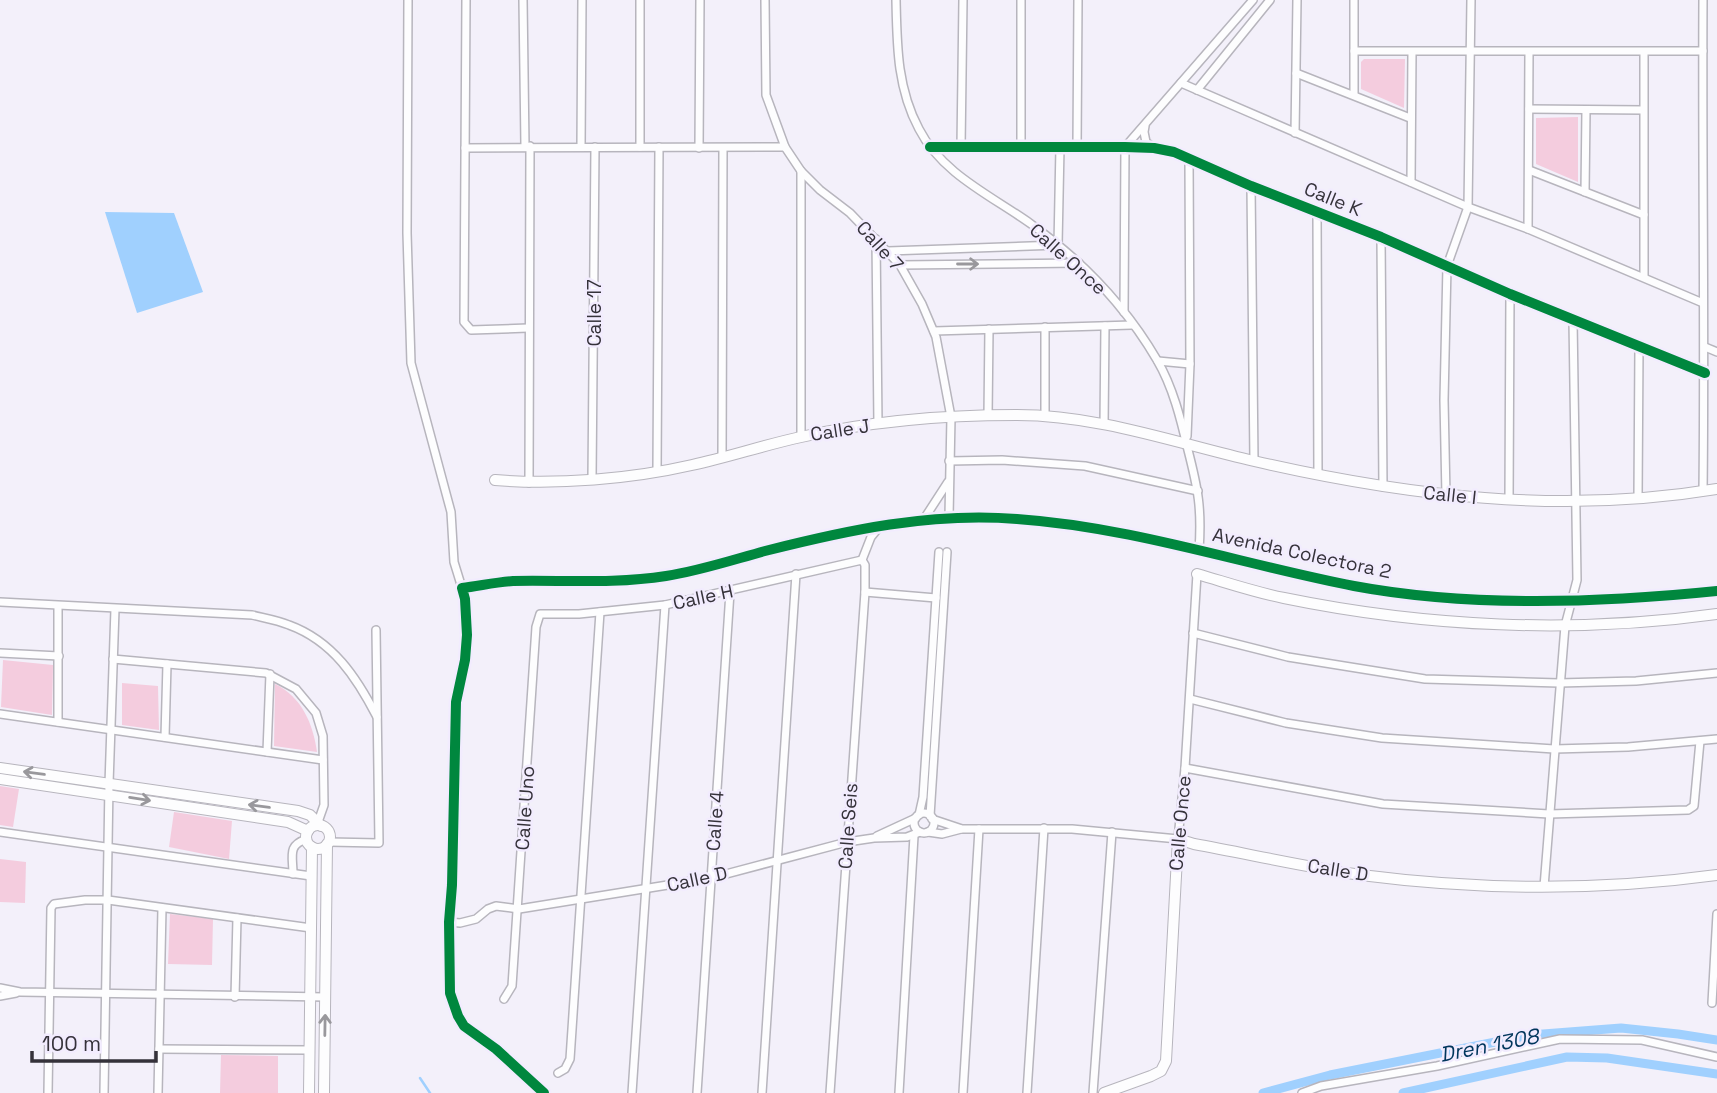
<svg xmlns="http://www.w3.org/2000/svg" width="1717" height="1093" viewBox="0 0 1717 1093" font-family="'Space Grotesk',sans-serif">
<rect width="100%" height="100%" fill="#f3f0fa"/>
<g fill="#f4ccde">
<polygon points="1364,59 1405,59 1404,108 1361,89 1361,62"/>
<polygon points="1578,117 1578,182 1536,164 1536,118"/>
<polygon points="3,660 53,665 52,715 1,707"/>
<polygon points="122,683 158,686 159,730 122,725"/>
<path d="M275,684c27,13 38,40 42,68l-43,-6z"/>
<polygon points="0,786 19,789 13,827 0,825"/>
<polygon points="174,812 232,821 229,859 169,847"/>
<polygon points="0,859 26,862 25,903 0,902"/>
<polygon points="170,914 213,919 212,965 168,964"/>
<polygon points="221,1055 278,1056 278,1093 220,1093"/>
</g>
<polygon fill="#a0d0fe" points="105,212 174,213 203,292 137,313"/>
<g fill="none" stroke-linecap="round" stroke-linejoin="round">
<polyline stroke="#a0d0fe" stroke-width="2.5" points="420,1078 430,1093"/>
<g stroke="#a0d0fe" stroke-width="9">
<polyline points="1263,1093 1330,1075 1530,1035 1621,1028 1678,1034 1717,1040"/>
<polyline points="1403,1093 1567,1057 1607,1058 1717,1074"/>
</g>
<defs>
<g id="street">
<polyline points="408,0 407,233 411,363 451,512 454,562 462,588"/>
<polyline points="466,0 464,322 471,330 528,328"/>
<polyline points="523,0 525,146"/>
<polyline points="765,0 766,95 785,147 801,171 820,190 850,213 900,265 922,304 936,337 951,417 949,517"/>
<path d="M896,0c1,45 1,88 23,129 23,45 73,67 112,95 50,36 95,83 126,136 16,27 24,60 31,90 10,39 14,59 11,100"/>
<polyline points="1021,0 1021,147"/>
<polyline points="1354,0 1354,95"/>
<polyline points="1354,51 1703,51"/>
<polyline points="1644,52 1644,277"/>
<polyline points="1296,73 1410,118"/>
<polyline points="1181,83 1468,207 1528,229 1703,303"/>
<polyline points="1197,90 1270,0"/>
<polyline points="1529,109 1643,110"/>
<polyline points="1145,126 1144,132 1146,142 1154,148"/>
<polyline points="1295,133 1297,0"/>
<polyline points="581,147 582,0"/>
<polyline points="640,147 640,0"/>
<polyline points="930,147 1125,147 1154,148 1174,152 1251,186 1381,237 1510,294 1705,373"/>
<polyline points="961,147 963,0"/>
<polyline points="1077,147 1078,0"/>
<polyline points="465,148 785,147"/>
<polyline points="699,148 700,0"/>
<polyline points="1529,170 1644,215"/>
<polyline points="801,171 801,437"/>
<polyline points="1411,182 1412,52"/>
<polyline points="1251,186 1254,461"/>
<polyline points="1585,192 1586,110"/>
<polyline points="1317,212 1318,474"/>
<polyline points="1528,229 1529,52"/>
<polyline points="1381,237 1383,487"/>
<polyline points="876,239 878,424"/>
<polyline points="888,251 1058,245 1060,147"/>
<polyline points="900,265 1079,263"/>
<polyline points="1124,312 1125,147 1253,0"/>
<polyline points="1045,327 1045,417"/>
<polyline points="934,331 1132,325"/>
<polyline points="1705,347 1717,352"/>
<polyline points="1158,361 1190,364"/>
<polyline points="988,416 989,329"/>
<polyline points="1104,425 1105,326"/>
<polyline points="1187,436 1190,364 1189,160"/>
<polyline points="722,457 723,148"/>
<polyline points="949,461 1002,460 1085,466 1198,491"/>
<polyline points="657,471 659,147"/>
<polyline points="592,479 595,147"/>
<polyline points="529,483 530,146"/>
<path d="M1703,491c2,-164 -1,-327 0,-491"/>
<polyline points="1446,496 1444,400 1447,266 1468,207 1471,0"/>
<polyline points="1638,497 1639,347"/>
<polyline points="1509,500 1510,294"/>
<polyline points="924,519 948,482"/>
<polyline points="865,592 936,598"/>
<path d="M0,602l252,13c12,3 25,5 37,10 44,16 68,53 88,92"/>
<polyline points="1193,633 1288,657 1425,679 1559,683 1636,681 1717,673"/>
<polyline points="0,653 59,656"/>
<polyline points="113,659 266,673 296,689 316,713 323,736 324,805 318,822"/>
<polyline points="1190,699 1286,723 1382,738 1554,749 1628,747 1717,739"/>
<polyline points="0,714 323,760"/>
<polyline points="58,722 58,606"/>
<polyline points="165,737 167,664"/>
<polyline points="267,752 270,674"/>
<polyline points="1185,768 1383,804 1549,814 1688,810 1694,806 1700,741"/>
<circle cx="924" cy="823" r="10"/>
<polyline points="919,815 923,797 939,552"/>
<polyline points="930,816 947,552"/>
<polyline points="932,819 962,829 1072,829 1178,839 1185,768 1197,574"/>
<polyline points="0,832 311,876"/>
<polyline points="928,832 942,834 961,829"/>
<polyline points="877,836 916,818"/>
<polyline points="329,842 379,843 376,630"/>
<path d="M293,874c0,-18 -6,-29 14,-35"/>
<polyline points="1544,887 1565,626 1577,580 1573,320"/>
<polyline points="449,922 460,923 476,919 488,909 496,906 519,909 711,878 847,842 874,838 907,837 920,832"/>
<polyline points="0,988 20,992 325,997"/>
<polyline points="0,996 16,993"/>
<polyline points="235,997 237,918"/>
<polyline points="504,999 512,986 536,627 540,614 579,614 665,605 862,560"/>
<polyline points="1712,1003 1717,914"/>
<polyline points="159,1049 310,1050"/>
<polyline points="558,1073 565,1069 570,1059 600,612"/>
<polyline points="48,1093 51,908 54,904 85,900 108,900 311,928"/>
<polyline points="104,1093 109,784 115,609"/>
<polyline points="158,1093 162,908"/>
<polyline points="632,1093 665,605"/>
<polyline points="697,1093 730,592"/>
<polyline points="762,1093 796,574"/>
<polyline points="830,1093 865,592 865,565 862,560 871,537 880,526"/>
<polyline points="899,1093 914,836"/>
<polyline points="963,1093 979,829"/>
<polyline points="1027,1093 1044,828"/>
<polyline points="1093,1093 1112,832"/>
<polyline points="1302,1093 1321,1086 1437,1066 1560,1039 1642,1040 1717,1057"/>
</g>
<g id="secondary">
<path d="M495,480c62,5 136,-1 197,-15 37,-8 72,-20 109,-28 70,-16 144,-22 216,-22 81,0 159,28 237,46 152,35 308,54 463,28"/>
<path d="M1197,574c28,8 57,18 87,24 141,29 290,36 433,16"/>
<polyline points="0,768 298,811 310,815 321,826"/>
<polyline points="0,779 288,822 308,831"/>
<circle cx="318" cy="837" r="12"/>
<polyline points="309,1093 312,847"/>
<polyline points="324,1093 327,844"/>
<path d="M544,1093l-48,-44 -32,-23 -6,-10 -8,-23 -1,-71 3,-37 4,-183 9,-42 2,-25 -2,-36 -3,-11c17,-2 34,-6 51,-7 51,-1 102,3 153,-5 33,-5 66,-16 99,-25 83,-21 166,-39 252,-32 115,8 224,45 337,67 117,22 246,17 363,5"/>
<path d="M1104,1093l47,-17 10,-5 5,-10 12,-222 16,5c55,10 111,23 167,31 117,15 239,16 356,0"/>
</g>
</defs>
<use href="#street" stroke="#b7b5bd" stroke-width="10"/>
<use href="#secondary" stroke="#b7b5bd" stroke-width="12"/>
<use href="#street" stroke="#fdfdfe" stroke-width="7"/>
<use href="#secondary" stroke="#fdfdfe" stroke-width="10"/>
<defs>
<g id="cycleway">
<polyline points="930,147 1125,147 1154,148 1174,152 1251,186 1381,237 1510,294 1705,373"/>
<path d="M544,1093l-48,-44 -32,-23 -6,-10 -8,-23 -1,-71 3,-37 4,-183 9,-42 2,-25 -2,-36 -3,-11c17,-2 34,-6 51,-7 51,-1 102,3 153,-5 33,-5 66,-16 99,-25 83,-21 166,-39 252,-32 115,8 224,45 337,67 117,22 246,17 363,5"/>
</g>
</defs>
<use href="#cycleway" stroke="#f2ecfe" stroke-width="15"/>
<use href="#cycleway" stroke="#00873e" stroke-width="10"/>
</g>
<defs><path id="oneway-shaft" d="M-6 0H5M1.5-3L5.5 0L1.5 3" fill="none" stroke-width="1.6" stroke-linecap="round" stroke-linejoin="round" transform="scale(1.75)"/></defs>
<g stroke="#99989c">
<use href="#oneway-shaft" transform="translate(968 264)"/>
<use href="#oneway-shaft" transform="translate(34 773) rotate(-172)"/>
<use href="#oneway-shaft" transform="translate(140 799) rotate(9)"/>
<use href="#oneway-shaft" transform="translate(259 806) rotate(-172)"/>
<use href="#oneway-shaft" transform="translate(325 1025) rotate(-89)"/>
</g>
<g text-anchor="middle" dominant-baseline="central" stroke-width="5" stroke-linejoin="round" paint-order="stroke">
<g font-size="19" fill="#35323a" stroke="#f2ecfe">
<text transform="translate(1333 199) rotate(22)">Calle K</text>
<text transform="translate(880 246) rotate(48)">Calle 7</text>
<text transform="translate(1068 259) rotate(42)">Calle Once</text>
<text transform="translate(594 313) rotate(-90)">Calle 17</text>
<text transform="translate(840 430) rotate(-9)">Calle J</text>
<text transform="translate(1450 495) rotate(6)">Calle I</text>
<text transform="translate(1302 553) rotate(12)">Avenida Colectora 2</text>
<text transform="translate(703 597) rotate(-12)">Calle H</text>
<text transform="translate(525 808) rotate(-86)">Calle Uno</text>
<text transform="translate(715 821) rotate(-86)">Calle 4</text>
<text transform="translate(1180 823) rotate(-85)">Calle Once</text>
<text transform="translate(848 826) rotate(-86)">Calle Seis</text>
<text transform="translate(1338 870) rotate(9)">Calle D</text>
<text transform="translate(697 879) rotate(-12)">Calle D</text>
</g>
<g font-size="21" font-style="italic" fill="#00365c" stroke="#f2ecfe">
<text transform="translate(1489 1045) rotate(-11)">Dren 1308</text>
</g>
</g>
<path d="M32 1051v10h124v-10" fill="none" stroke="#35323a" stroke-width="3.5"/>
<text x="42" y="1051" font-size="21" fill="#35323a" stroke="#f2ecfe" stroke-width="5" paint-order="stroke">100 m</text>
</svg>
